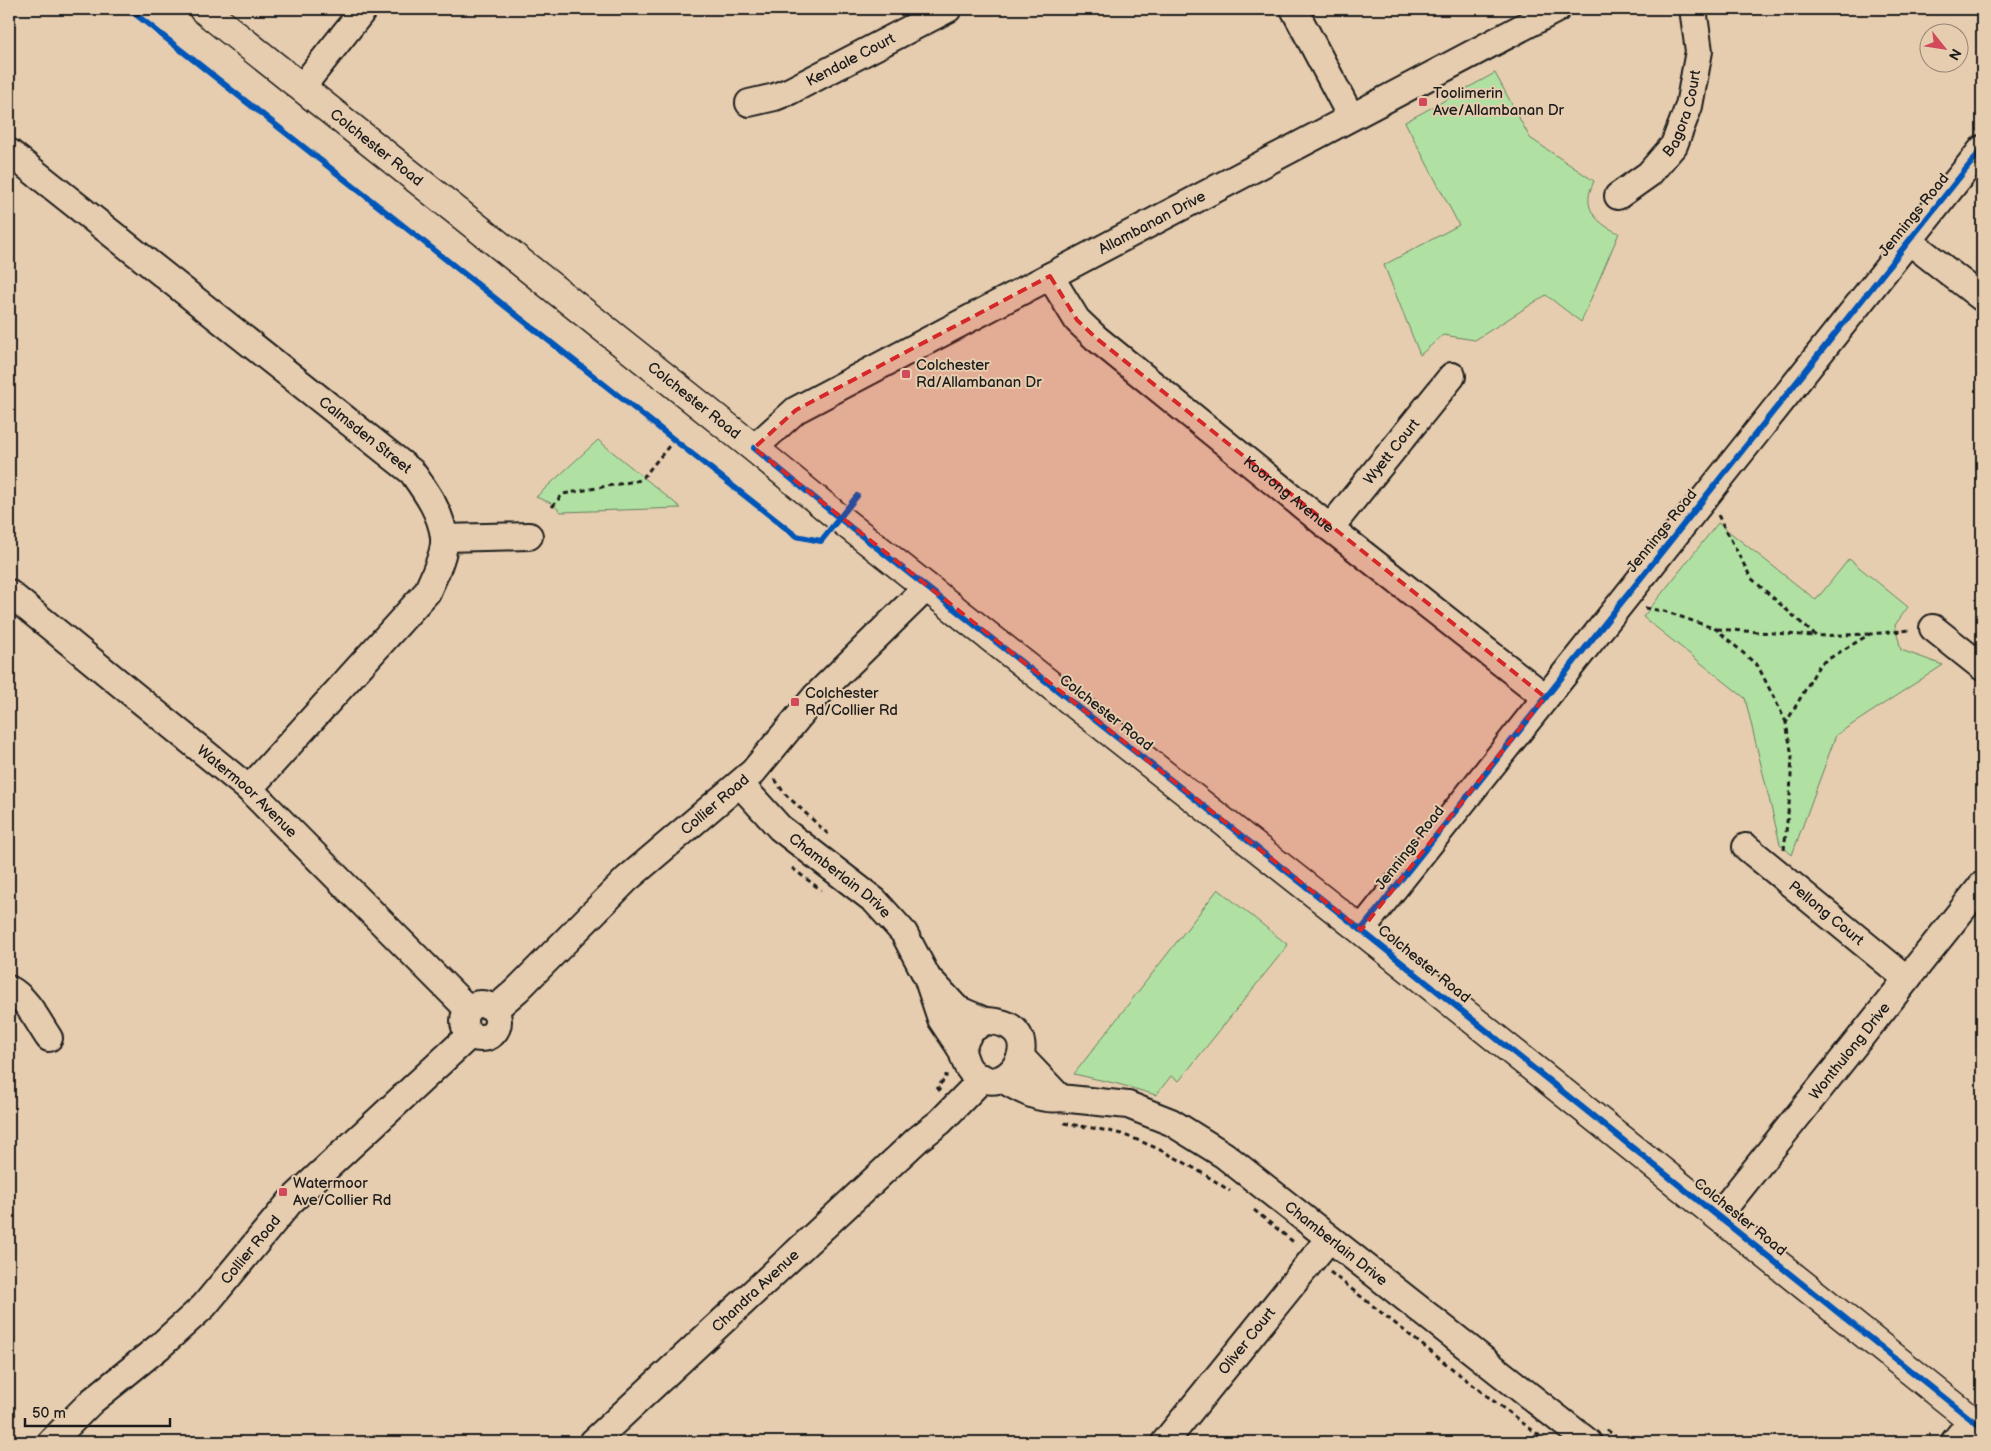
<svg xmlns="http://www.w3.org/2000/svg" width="1991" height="1451" viewBox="0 0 1991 1451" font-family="'Balsamiq Sans',sans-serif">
<rect width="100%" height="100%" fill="#e7cdaf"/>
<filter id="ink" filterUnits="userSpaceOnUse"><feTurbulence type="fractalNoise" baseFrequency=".02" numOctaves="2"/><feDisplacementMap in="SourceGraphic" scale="10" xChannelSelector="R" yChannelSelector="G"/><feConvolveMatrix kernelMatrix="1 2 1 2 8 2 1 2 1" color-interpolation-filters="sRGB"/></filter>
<g filter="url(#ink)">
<g fill="#b0e1a2" stroke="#667e5f">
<path d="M1495,73l35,65 64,43c-2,5 -5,11 -5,16 -2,18 15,30 30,36l-38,89 -35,-27 -71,45 -32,-5 -23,20 -36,-90 75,-40 -54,-103z"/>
<polygon points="598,440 681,508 561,512 551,503 536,497"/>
<polygon points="1718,523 1816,600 1849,559 1908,607 1895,625 1901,650 1943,665 1836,735 1792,855 1780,844 1745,698 1643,617"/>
<polygon points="1218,889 1288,945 1179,1081 1171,1076 1156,1095 1118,1084 1074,1074"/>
</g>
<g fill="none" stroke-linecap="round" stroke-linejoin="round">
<defs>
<g id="minor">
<polyline points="1294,9 1351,117"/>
<polyline points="302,87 364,9"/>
<path id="s1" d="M749,103l26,-6 15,-6 158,-82"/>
<path id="s2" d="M9,152l403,320c14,20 29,40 32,65 2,16 -11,41 -17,55l-178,197"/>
<path id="s3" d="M1618,196l31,-22 25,-29 15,-39 10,-55 -6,-42"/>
<polyline points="1909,241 1982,298"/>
<path id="s4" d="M1050,276l27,44 19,18 234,190 215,169"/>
<path id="s5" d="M754,448l42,-38 761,-401"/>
<path id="s6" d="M1330,528l122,-152"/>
<polyline points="444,538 529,536"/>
<path id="s7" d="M9,593l240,196 219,220"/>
<polyline points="1933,628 1982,667"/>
<path id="s8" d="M740,784l40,44 95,73 29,32 23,44 14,42 20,30"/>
<path id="s9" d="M1746,847l161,132"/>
<polyline points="1361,930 1982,149"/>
<polyline points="933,983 957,1009 985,1021"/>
<path d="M9,989c18,9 29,33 40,49"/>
<circle cx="481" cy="1021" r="17"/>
<path id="s10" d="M494,1010l23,-20 110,-111 126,-107 62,-75 112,-110"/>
<path d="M985,1021c72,1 22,90 -15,49 -5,-6 -6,-14 -9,-21l9,-18z"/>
<polyline points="1021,1057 1060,1098"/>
<path id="s11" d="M1002,1079c18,10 36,22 58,19l68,7 43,17 53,33 364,287"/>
<path id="s12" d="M1718,1216l264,-331"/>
<path id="s13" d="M51,1442l41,-41 68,-55 44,-40 86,-104 180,-167"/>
<path id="s14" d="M593,1442l325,-303 22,-17 43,-44"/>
<path id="s15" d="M1165,1442l164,-203"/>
<polyline points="1954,1442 1972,1420"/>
</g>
<g id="major">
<path id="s16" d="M203,9l551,439 85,70 522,412 621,498"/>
</g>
</defs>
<use href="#minor" stroke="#1c1c1c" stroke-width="30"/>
<use href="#major" stroke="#1c1c1c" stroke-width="31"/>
<g stroke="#1c1c1c" stroke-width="3" stroke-dasharray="5 4" stroke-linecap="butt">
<polyline points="552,507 563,494 641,480 674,440"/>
<polyline points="1718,515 1751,578 1816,636 1869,634"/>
<polyline points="1645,608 1664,611 1716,629 1758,666 1786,722"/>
<polyline points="1717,629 1815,636"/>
<polyline points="775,779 784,793 828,834"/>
<polyline points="1784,850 1790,795 1792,756 1786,723 1820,664 1870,634 1912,630"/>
<polyline points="792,868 821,890"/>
<polyline points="940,1091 937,1087 946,1078 946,1074"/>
<path d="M1064,1123c19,4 39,6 57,11 39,13 75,34 109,57"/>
<polyline points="1254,1210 1296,1244"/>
<polyline points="1330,1272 1483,1393 1548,1442"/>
<polyline points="1607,1430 1623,1442"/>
<polyline points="1923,1442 1930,1434"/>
</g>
<use href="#minor" stroke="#e7cdaf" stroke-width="26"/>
<use href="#major" stroke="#e7cdaf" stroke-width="28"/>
<defs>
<g id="cycleway">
<polyline points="129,9 796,536 821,541 857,496"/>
<polyline points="754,448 839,518 1361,930 1982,1428"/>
<polyline points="1361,930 1982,149"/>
</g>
</defs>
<use href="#cycleway" stroke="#e7cdaf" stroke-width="9"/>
<use href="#cycleway" stroke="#0057b8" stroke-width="6"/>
</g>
</g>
<path fill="#d62828" fill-opacity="0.2" stroke="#d62828" stroke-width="4" stroke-dasharray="10 6" stroke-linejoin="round" d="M1050,276l27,44 19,18 449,359 -184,233 -607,-482 42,-38z"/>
<g fill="#d1495b" stroke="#e7cdaf" stroke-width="2">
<rect x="1418" y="97" width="10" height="10" rx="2.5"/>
<rect x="901" y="369" width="10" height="10" rx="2.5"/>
<rect x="790" y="697" width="10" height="10" rx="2.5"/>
<rect x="278" y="1187" width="10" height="10" rx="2.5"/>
</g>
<g text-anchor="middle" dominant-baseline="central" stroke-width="4" stroke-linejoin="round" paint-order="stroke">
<g font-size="15" fill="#1c1c1c" stroke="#e7cdaf">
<text stroke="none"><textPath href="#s1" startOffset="111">Kendale Court</textPath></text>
<text stroke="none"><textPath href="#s3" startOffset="109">Bagora Court</textPath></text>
<text stroke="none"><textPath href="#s16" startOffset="222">Colchester Road</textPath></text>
<text transform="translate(1914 215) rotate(-51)">Jennings Road</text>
<text stroke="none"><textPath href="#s5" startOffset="459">Allambanan Drive</textPath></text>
<text stroke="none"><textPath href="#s16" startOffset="628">Colchester Road</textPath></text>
<text stroke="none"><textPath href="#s2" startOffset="455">Calmsden Street</textPath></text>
<text stroke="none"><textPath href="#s6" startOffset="98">Wyett Court</textPath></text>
<text stroke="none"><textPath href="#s4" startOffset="326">Koorong Avenue</textPath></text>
<text transform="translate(1662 531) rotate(-51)">Jennings Road</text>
<text transform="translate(1106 713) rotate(38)">Colchester Road</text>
<text stroke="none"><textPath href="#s7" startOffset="310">Watermoor Avenue</textPath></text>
<text stroke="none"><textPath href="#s10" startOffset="302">Collier Road</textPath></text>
<text transform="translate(1410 848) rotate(-52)">Jennings Road</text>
<text stroke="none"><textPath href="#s8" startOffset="136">Chamberlain Drive</textPath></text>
<text stroke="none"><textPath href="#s9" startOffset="104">Pellong Court</textPath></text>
<text transform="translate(1424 964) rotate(39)">Colchester Road</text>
<text stroke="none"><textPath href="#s12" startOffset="211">Wonthulong Drive</textPath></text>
<text transform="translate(1740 1217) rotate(39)">Colchester Road</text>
<text stroke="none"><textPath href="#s11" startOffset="382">Chamberlain Drive</textPath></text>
<text stroke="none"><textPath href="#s13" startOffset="278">Collier Road</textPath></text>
<text stroke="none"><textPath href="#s14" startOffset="222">Chandra Avenue</textPath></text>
<text stroke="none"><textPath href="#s15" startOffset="130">Oliver Court</textPath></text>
</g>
<g font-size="15" fill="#1c1c1c" stroke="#e7cdaf" text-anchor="start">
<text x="1433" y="93">Toolimerin<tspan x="1433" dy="17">Ave/Allambanan Dr</tspan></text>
<text x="916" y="365">Colchester<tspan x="916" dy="17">Rd/Allambanan Dr</tspan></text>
<text x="805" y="693">Colchester<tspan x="805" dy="17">Rd/Collier Rd</tspan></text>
<text x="293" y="1183">Watermoor<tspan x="293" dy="17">Ave/Collier Rd</tspan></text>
</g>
</g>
<rect width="1991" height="1451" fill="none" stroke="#e7cdaf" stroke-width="30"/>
<rect x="15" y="15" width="1961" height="1421" fill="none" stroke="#1c1c1c" stroke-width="2" filter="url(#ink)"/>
<g transform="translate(1944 48) rotate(120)"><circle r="24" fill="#e7cdaf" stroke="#968674"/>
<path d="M0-4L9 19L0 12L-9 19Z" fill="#d1495b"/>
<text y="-8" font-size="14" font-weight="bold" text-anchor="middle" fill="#1c1c1c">N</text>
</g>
<path d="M25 1418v8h145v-8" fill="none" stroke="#1c1c1c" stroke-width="2.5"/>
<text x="32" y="1418" font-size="15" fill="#1c1c1c" stroke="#e7cdaf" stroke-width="4" paint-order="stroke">50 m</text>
</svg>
